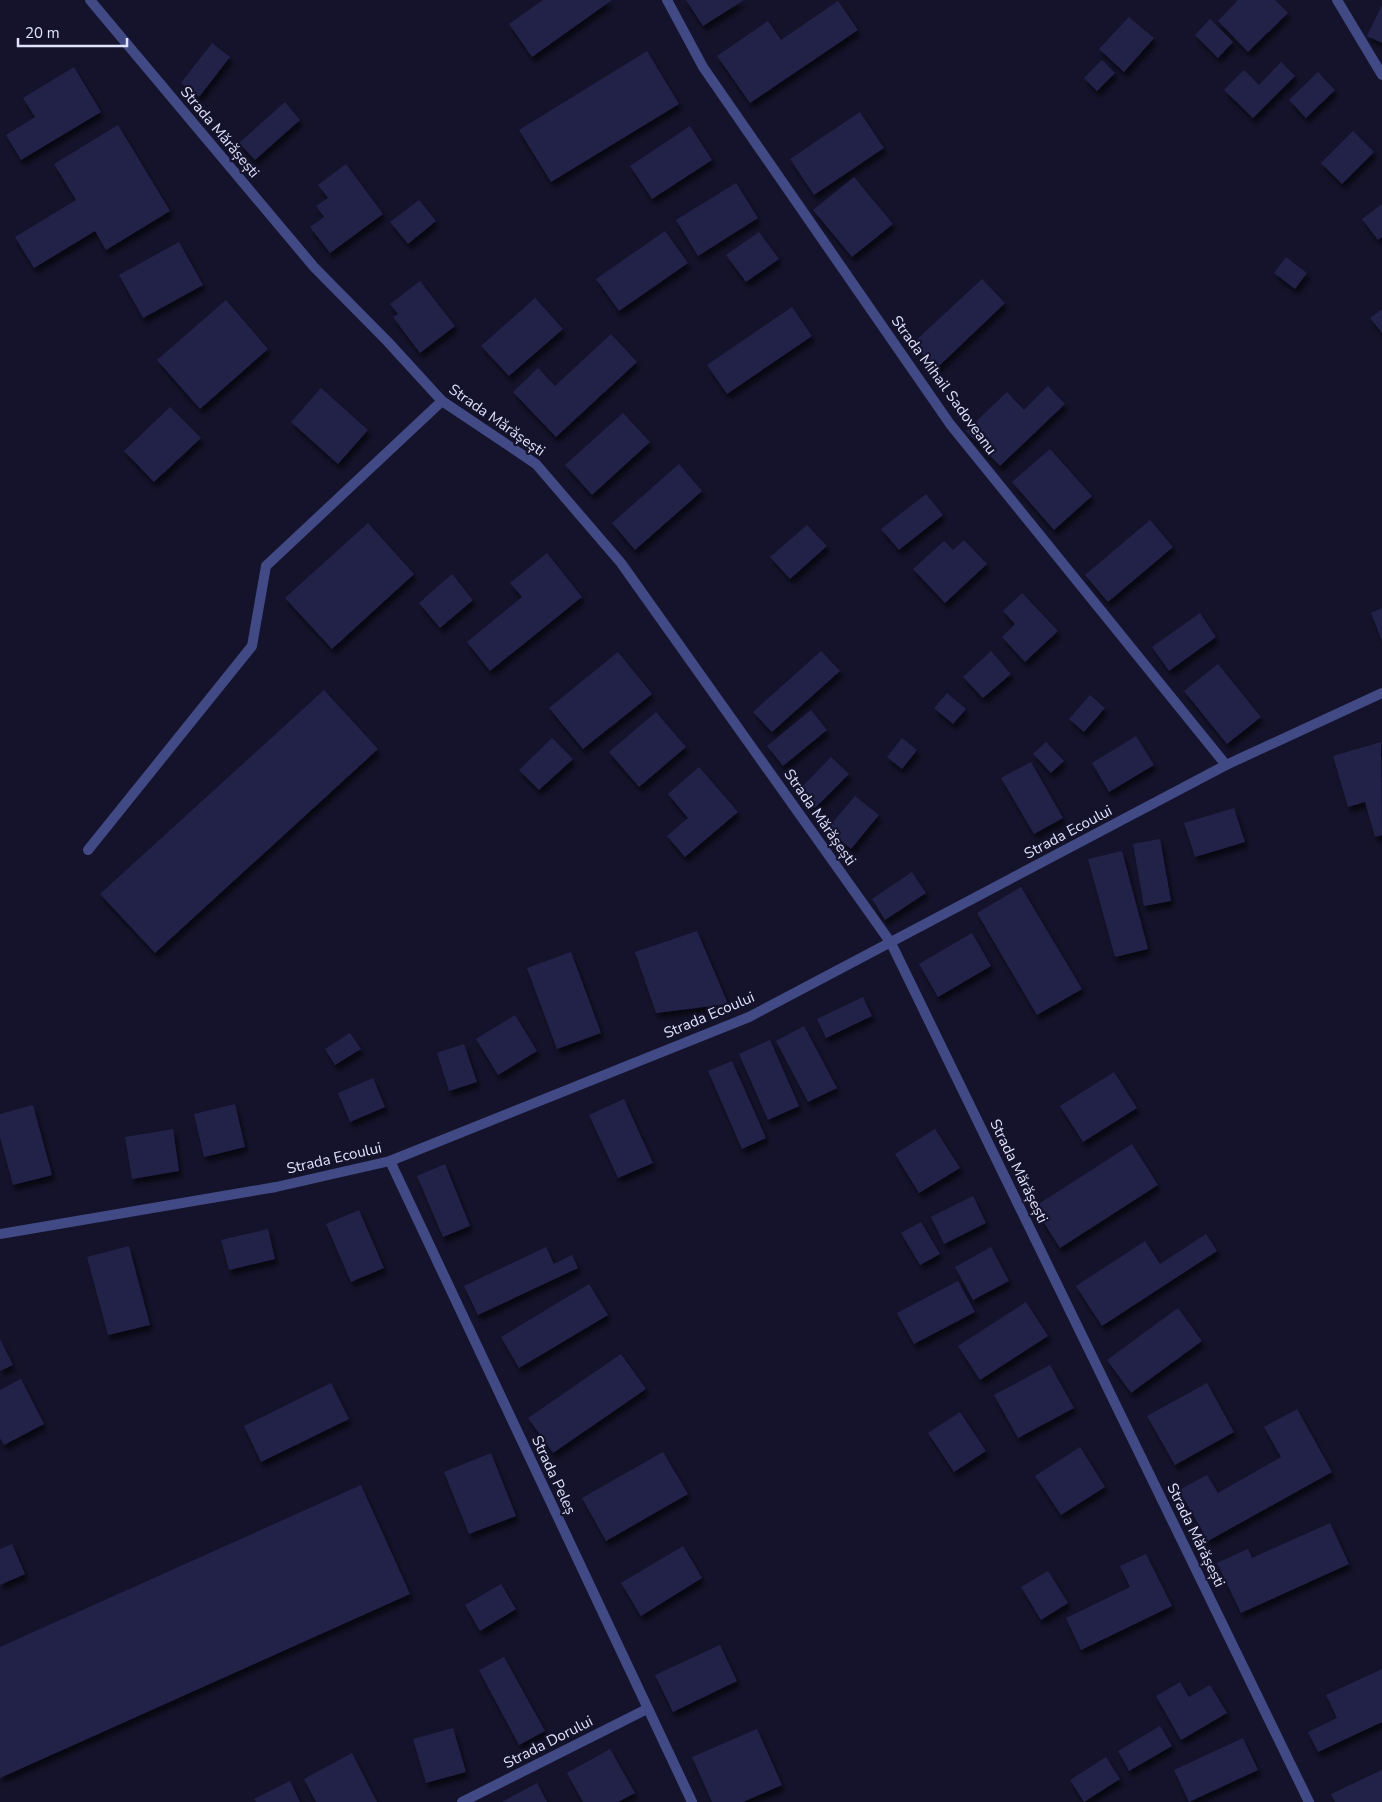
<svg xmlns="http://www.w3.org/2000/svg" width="1382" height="1802" viewBox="0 0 1382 1802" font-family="'Nunito Sans',sans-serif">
<defs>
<filter id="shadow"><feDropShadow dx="3" dy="5.5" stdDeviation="2.5" flood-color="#0009"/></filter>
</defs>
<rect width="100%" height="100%" fill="#14132b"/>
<g fill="#23214a" filter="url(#shadow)">
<polygon points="543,0 612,0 532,57 509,24"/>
<polygon points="686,0 744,0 703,26"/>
<polygon points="1238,0 1275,0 1288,13 1248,52 1218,21"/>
<polygon points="838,1 858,30 750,103 717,56 768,21 781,40"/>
<polygon points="1382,5 1382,43 1367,36"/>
<polygon points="1129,17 1154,38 1124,72 1099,49"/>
<polygon points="1210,19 1233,42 1218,58 1195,35"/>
<polygon points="212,43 230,57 199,97 181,83"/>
<polygon points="647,51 679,104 551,182 519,130"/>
<polygon points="1102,60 1115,73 1097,91 1084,78"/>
<polygon points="1281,62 1295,76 1253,118 1224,90 1244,70 1259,85"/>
<polygon points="74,67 101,112 21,160 6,135 35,117 23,98"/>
<polygon points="1318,72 1335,90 1306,118 1289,100"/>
<polygon points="285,102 300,120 255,160 239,143"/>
<polygon points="860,112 884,148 814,195 790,159"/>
<polygon points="118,125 170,211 106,250 95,231 34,268 15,237 76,200 54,164"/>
<polygon points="690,126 712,160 652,199 630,166"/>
<polygon points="1353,131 1374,152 1342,184 1321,163"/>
<polygon points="346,164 383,214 330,253 310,227 324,217 316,206 328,198 318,185"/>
<polygon points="854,177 893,224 852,257 813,210"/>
<polygon points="736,183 758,218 698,256 676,220"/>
<polygon points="419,200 436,221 408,244 390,222"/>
<polygon points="1382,204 1382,237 1378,240 1362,219"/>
<polygon points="665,231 688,263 619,311 596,279"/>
<polygon points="759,232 779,259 746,282 726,255"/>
<polygon points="179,242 203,285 143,318 119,275"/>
<polygon points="1286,257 1307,273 1295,289 1274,273"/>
<polygon points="982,279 1005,303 936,369 912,344"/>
<polygon points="420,281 455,326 420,353 393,317 398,314 390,304"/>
<polygon points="535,298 563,329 509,376 481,346"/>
<polygon points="226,300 268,349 200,409 157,360"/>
<polygon points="792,307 812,336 727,394 707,365"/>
<polygon points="1382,309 1382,333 1370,318"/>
<polygon points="611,334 637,362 556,437 513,392 538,368 555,386"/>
<polygon points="1048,386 1065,404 1000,466 966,431 1007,392 1024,410"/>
<polygon points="321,388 368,430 338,464 291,422"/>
<polygon points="170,407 201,438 154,482 124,451"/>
<polygon points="623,413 650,442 592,495 565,465"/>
<polygon points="1050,449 1092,496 1054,530 1012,482"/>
<polygon points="679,464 702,491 635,550 612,523"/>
<polygon points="926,494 943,515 899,550 881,529"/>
<polygon points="1150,520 1173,547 1108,602 1085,575"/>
<polygon points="368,523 414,574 332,649 285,598"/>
<polygon points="807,525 827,546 790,579 770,557"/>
<polygon points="964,540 987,564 945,603 913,569 944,541 953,550"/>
<polygon points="547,553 582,597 490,671 467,642 522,597 510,583"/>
<polygon points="452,574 473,600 440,628 419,603"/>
<polygon points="1022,593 1058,631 1025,662 1002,637 1015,624 1003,611"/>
<polygon points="1382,608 1382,641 1371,613"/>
<polygon points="1200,613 1216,637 1169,671 1152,647"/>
<polygon points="821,651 840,671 772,732 753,712"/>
<polygon points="991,651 1011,674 983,698 963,677"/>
<polygon points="618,652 652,694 583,749 549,708"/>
<polygon points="1218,664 1261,717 1227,744 1184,691"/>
<polygon points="324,690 378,749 155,953 100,894"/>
<polygon points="947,693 966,709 953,724 934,708"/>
<polygon points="1090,695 1105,708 1084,732 1069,719"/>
<polygon points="811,710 827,730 783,766 767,746"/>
<polygon points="656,712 686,747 639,787 609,752"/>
<polygon points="1136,736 1154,765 1109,792 1092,763"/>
<polygon points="552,738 573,759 539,790 519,770"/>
<polygon points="902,738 917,750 902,769 887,757"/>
<polygon points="1046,742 1064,761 1051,773 1033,754"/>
<polygon points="1381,742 1382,835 1375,837 1365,802 1348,807 1333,756"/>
<polygon points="831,757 849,774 815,808 798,791"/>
<polygon points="1031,762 1063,818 1034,834 1001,778"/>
<polygon points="699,767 738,812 685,857 667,836 688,818 668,794"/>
<polygon points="855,796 879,815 851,849 827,829"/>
<polygon points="1234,808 1245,842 1195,857 1184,823"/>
<polygon points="1160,839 1171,901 1144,906 1133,844"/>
<polygon points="1122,851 1148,949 1115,957 1088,859"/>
<polygon points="912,872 926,893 885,920 872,899"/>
<polygon points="1021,887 1082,989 1037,1015 977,913"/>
<polygon points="697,931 728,1004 656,1013 635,952"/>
<polygon points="972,933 991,966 938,997 919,964"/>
<polygon points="571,952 601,1033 557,1049 527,968"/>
<polygon points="863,997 872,1016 826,1038 817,1019"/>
<polygon points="515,1015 537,1051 498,1075 476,1039"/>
<polygon points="804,1026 837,1088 808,1102 776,1041"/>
<polygon points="350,1033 361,1049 335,1065 325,1049"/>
<polygon points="770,1040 799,1106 768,1120 739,1054"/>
<polygon points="464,1044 477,1082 449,1091 437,1053"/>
<polygon points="732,1061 766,1138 742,1149 708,1071"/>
<polygon points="1114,1072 1137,1108 1083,1142 1060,1106"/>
<polygon points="373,1078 385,1107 350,1122 338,1093"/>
<polygon points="624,1099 653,1163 618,1178 589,1115"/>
<polygon points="235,1104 245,1147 204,1157 194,1114"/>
<polygon points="33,1105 52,1175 13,1185 0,1137 0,1114"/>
<polygon points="173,1129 179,1171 132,1179 125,1137"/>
<polygon points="935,1129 960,1168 919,1193 895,1154"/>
<polygon points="1132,1144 1158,1185 1060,1248 1034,1207"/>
<polygon points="445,1164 470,1226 443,1237 417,1176"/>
<polygon points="973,1196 986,1223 944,1244 931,1217"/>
<polygon points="359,1210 384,1268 351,1282 326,1224"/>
<polygon points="921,1222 940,1254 920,1265 901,1233"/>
<polygon points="268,1229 275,1259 229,1270 221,1240"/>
<polygon points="1206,1234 1217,1251 1102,1326 1076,1286 1145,1241 1160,1264"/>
<polygon points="129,1246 150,1325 108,1335 87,1257"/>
<polygon points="546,1247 554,1264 572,1255 578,1268 478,1315 464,1286"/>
<polygon points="991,1247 1009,1281 973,1300 955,1267"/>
<polygon points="958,1281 975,1312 914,1344 897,1313"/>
<polygon points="589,1284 608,1315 519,1368 501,1337"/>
<polygon points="1026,1302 1048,1336 980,1380 958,1346"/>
<polygon points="1178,1308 1202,1341 1131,1393 1107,1360"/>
<polygon points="0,1339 13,1365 0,1371"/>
<polygon points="621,1354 646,1389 553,1453 528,1418"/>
<polygon points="1050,1365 1074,1408 1018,1438 994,1395"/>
<polygon points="21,1379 44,1424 4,1445 0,1438 0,1390"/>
<polygon points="331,1383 349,1419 261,1462 244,1426"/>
<polygon points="1207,1383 1234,1432 1175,1465 1147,1416"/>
<polygon points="1297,1409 1332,1472 1208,1541 1179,1490 1207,1475 1218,1493 1281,1457 1264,1427"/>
<polygon points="960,1412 986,1451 954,1472 928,1433"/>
<polygon points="1080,1447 1105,1487 1061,1515 1035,1476"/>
<polygon points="663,1452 688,1494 606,1541 582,1498"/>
<polygon points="491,1453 516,1516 469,1534 444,1472"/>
<polygon points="361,1485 410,1594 0,1778 0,1647"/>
<polygon points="1330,1523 1349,1564 1241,1613 1217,1563 1248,1549 1252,1558"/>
<polygon points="12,1544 25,1574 0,1585 0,1549"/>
<polygon points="683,1546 702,1578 641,1616 621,1583"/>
<polygon points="1146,1554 1172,1606 1081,1650 1066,1618 1130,1587 1120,1566"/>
<polygon points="1048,1571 1068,1603 1041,1620 1021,1587"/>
<polygon points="501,1584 516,1609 480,1631 465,1605"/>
<polygon points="720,1645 737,1681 673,1712 655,1675"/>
<polygon points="504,1657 545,1731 519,1745 479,1670"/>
<polygon points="1382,1669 1382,1722 1318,1752 1308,1732 1337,1718 1326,1695"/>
<polygon points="1180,1682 1189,1697 1210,1685 1227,1713 1181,1740 1156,1696"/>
<polygon points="1160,1726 1172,1746 1129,1771 1118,1751"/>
<polygon points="453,1728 466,1772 426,1783 413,1739"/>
<polygon points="757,1729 782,1785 743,1802 712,1802 692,1757"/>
<polygon points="1243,1738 1258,1770 1189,1802 1174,1770"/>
<polygon points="610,1749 635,1793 618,1802 583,1802 567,1773"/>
<polygon points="352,1753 377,1802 316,1802 304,1779"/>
<polygon points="1106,1757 1120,1779 1084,1802 1070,1780"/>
<polygon points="1382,1770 1382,1802 1335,1802 1331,1794"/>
<polygon points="290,1781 300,1802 256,1802 254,1799"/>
<polygon points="537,1783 547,1802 502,1802"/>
</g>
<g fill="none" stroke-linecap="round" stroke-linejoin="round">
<polyline stroke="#424a86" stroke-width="10" points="88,850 252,646 266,566 442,401"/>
<g stroke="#424a86" stroke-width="10">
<polyline points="90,0 314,267 388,342 442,401 536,464 621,563 891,943 1309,1802"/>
<polyline points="667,0 703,67 950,424 1226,765"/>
<polyline points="1337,0 1382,75"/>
<polyline points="390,1161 692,1802"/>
<polyline points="0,1234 276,1187 390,1161 749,1017 1226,765 1382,693"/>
<polyline points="462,1802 647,1709"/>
</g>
</g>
<g text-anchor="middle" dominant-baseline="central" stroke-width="4.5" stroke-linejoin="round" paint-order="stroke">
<g font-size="15" fill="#dfe1fd" stroke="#14132b">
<text transform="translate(220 132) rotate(50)">Strada Mărășești</text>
<text transform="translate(944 385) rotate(54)">Strada Mihail Sadoveanu</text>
<text transform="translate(497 420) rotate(35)">Strada Mărășești</text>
<text transform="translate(820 817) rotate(55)">Strada Mărășești</text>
<text transform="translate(1068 832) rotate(-28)">Strada Ecoului</text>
<text transform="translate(709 1015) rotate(-23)">Strada Ecoului</text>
<text transform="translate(334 1158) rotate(-13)">Strada Ecoului</text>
<text transform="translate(1019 1171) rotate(64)">Strada Mărășești</text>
<text transform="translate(554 1475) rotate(65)">Strada Peleș</text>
<text transform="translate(1196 1535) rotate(64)">Strada Mărășești</text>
<text transform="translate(548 1742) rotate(-27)">Strada Dorului</text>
</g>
</g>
<path d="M18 38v8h109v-8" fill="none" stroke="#dfe1fd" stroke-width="2.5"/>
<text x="25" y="38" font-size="15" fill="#dfe1fd" stroke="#14132b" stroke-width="4" paint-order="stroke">20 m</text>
</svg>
